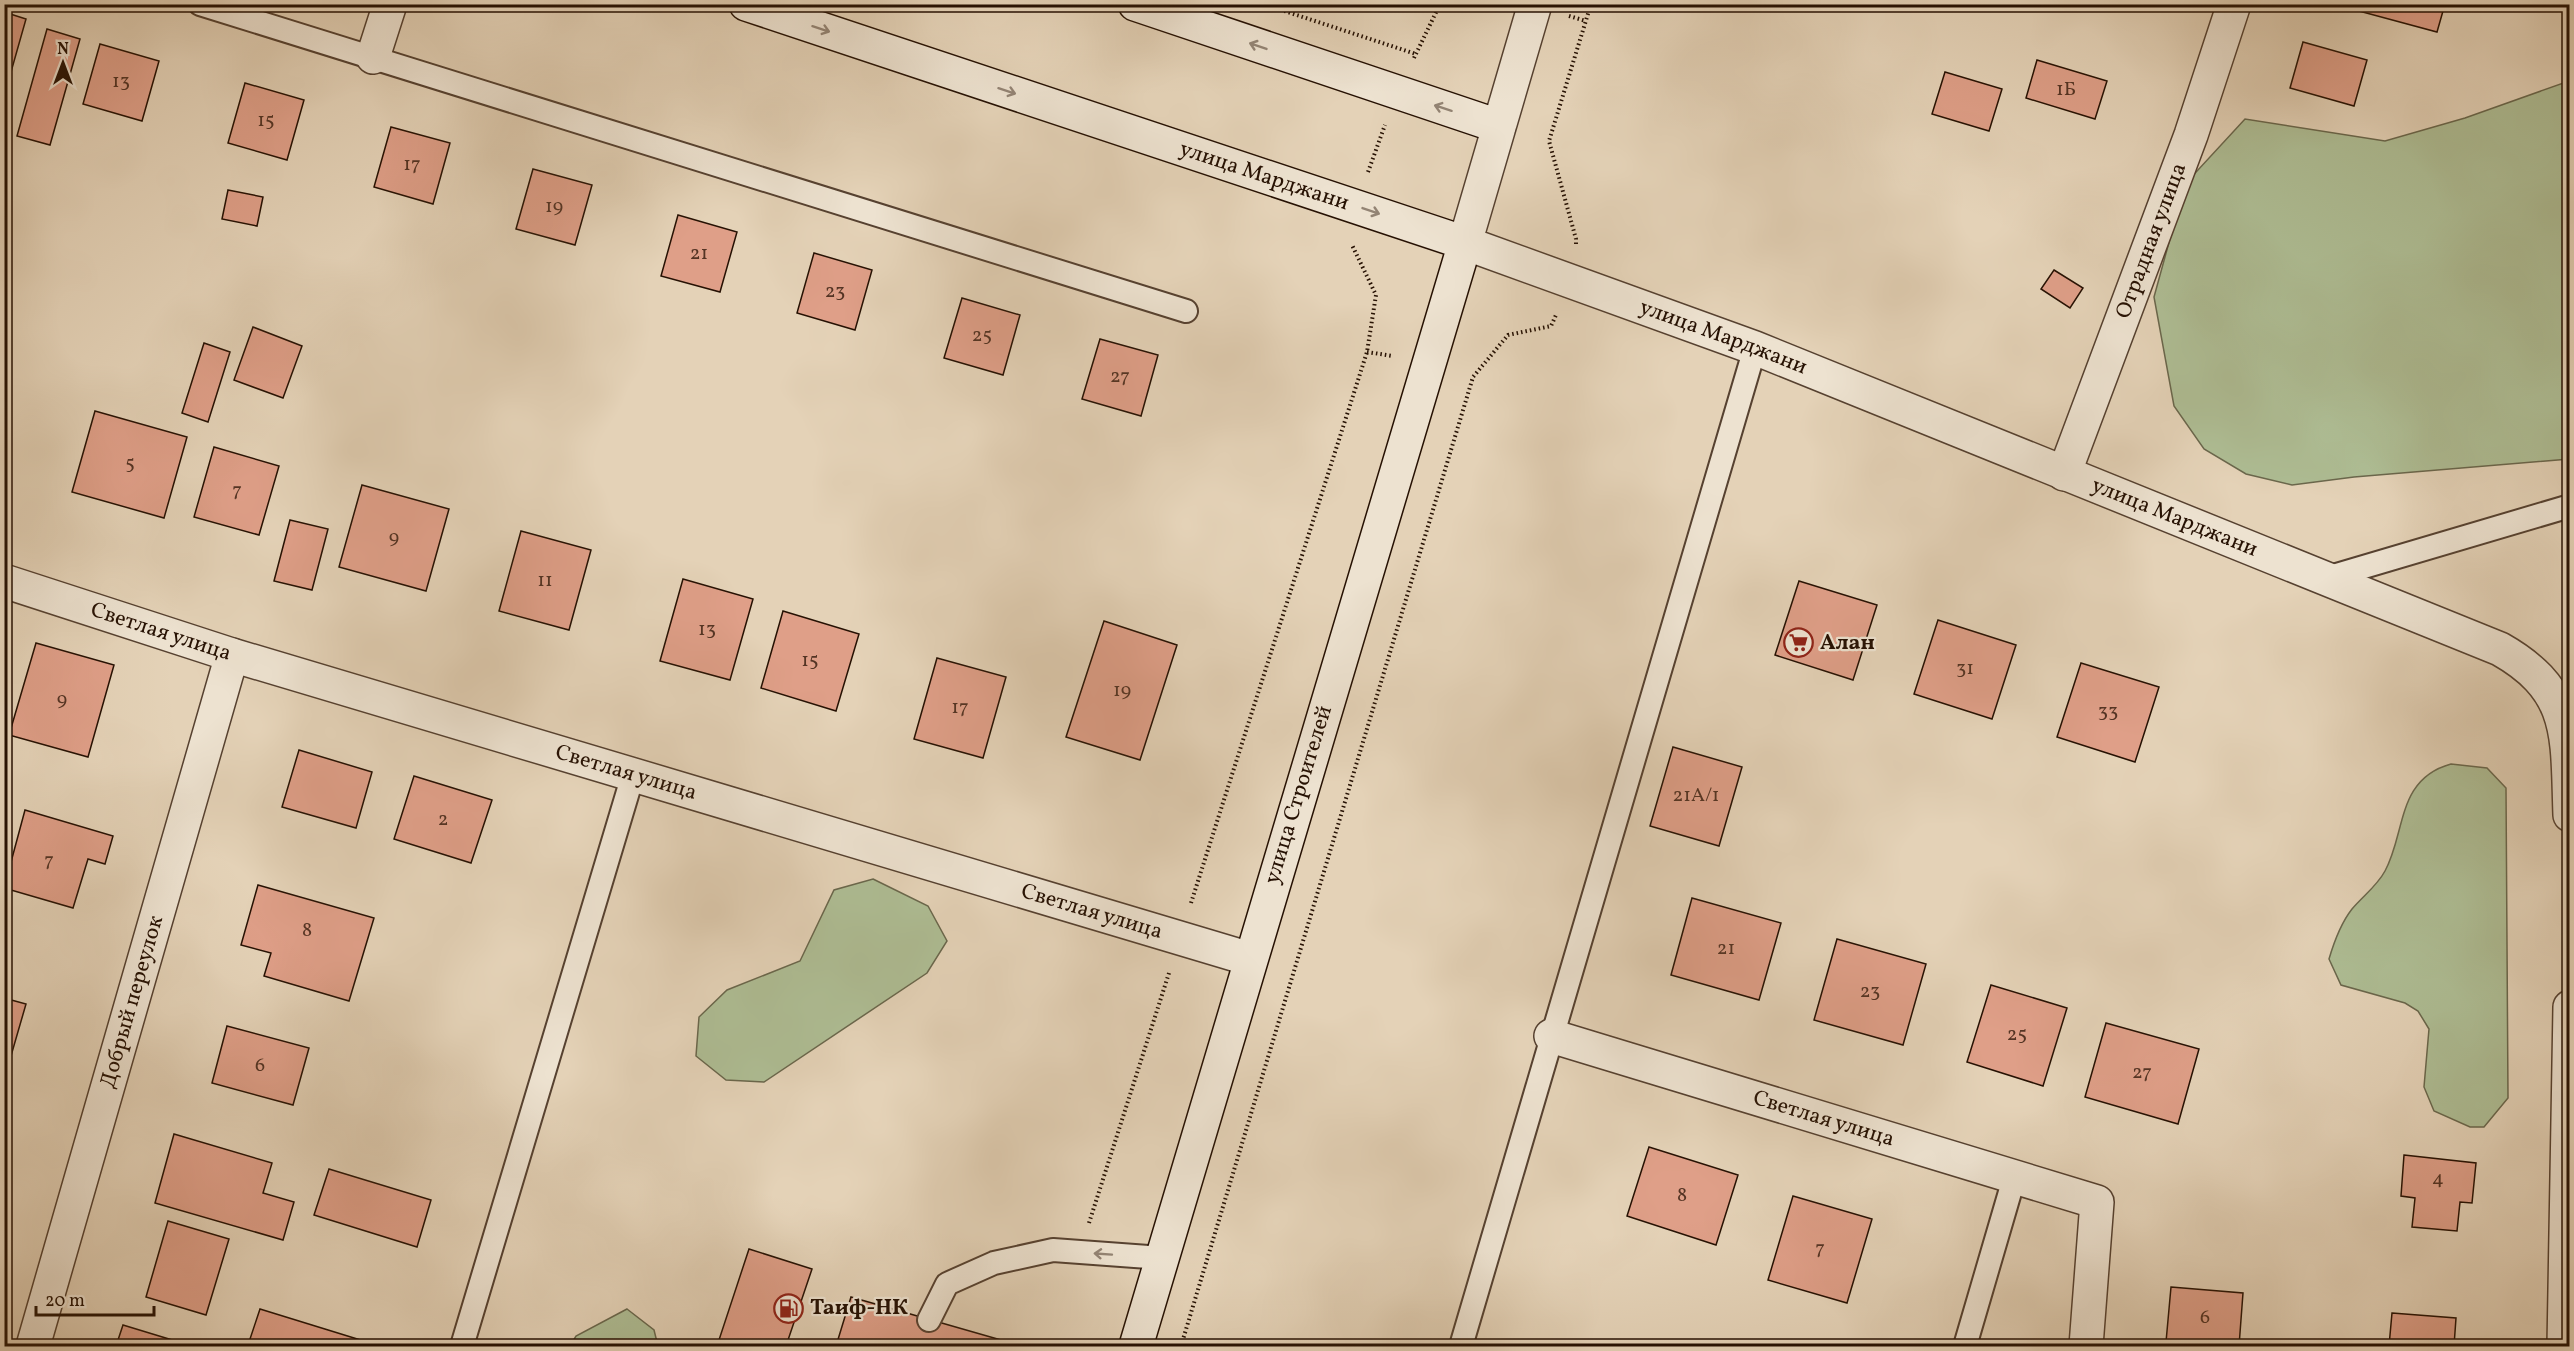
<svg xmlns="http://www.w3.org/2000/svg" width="2574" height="1351" viewBox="0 0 2574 1351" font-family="Vollkorn,serif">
<rect width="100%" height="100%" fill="#e4d2b7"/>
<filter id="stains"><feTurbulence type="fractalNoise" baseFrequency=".00333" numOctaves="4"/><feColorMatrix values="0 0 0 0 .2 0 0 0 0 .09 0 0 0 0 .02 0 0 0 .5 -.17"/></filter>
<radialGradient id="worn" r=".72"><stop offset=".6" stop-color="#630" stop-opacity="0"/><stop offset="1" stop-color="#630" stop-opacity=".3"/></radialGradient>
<g fill="#aebd94" stroke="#6a674c" stroke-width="1.5">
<polygon points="2569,81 2569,459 2354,477 2292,485 2246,474 2204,449 2174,406 2154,297 2185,184 2245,119 2385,141 2465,118"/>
<path d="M2451,764l36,4 19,20 2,310 -24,29h-14l-36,-16 -10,-24 5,-58 -11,-18 -13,-8 -64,-18 -12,-26c5,-17 12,-36 23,-50 11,-13 25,-23 33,-38 21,-38 11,-92 66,-107z"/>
<polygon points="873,879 928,906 947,941 927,973 764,1082 726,1080 696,1056 699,1017 727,990 800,961 834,890"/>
<polygon points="627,1309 654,1330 658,1346 570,1346 576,1336"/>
</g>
<g fill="#df9f88" stroke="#261103" stroke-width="1.5">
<polygon points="2345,4 2445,4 2437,32 2344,7"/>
<polygon points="4,12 26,19 9,79 4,77"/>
<polygon points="47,29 80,39 50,145 17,136"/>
<polygon points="2303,42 2367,60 2354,106 2290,88"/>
<polygon points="100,44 159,61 142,121 83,104"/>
<polygon points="2037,60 2107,81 2095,119 2026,98"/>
<polygon points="1945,72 2002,89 1989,131 1932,114"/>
<polygon points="245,83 304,100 287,160 228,143"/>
<polygon points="391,127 450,143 433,204 374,187"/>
<polygon points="533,169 592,185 575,245 516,229"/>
<polygon points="228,190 263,197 257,226 222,219"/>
<polygon points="678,215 737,232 720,292 661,276"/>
<polygon points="814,253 872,270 855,330 797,313"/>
<polygon points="2054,270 2083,288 2070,308 2041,289"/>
<polygon points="962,298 1020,315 1003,375 944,358"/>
<polygon points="253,327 302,346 283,398 234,380"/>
<polygon points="1100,339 1158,355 1141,416 1082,399"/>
<polygon points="204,343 230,352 208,422 182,413"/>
<polygon points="95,411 187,437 164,518 72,492"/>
<polygon points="214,447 279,466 259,535 194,517"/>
<polygon points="362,485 449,509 426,591 339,567"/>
<polygon points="290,520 328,529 312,590 274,581"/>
<polygon points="521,531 591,550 569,630 499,611"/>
<polygon points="683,579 753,599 730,680 660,661"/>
<polygon points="1799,581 1877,605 1853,680 1775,655"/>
<polygon points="783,611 859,634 836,711 761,688"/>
<polygon points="1938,620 2016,645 1992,719 1914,694"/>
<polygon points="1104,621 1177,645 1140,760 1066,737"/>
<polygon points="36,643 114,665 88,757 9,735"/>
<polygon points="937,658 1006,677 983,758 914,739"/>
<polygon points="2081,663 2159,687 2135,762 2057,737"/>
<polygon points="1673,747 1742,767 1719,846 1650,826"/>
<polygon points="299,750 372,772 356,828 282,807"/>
<polygon points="414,776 492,800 471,863 394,839"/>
<polygon points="25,810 113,836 105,864 88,859 73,908 4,888"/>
<polygon points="258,885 374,918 349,1001 264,976 271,953 241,945"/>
<polygon points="1692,898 1781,923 1759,1000 1671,975"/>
<polygon points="1837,939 1926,964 1903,1045 1814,1020"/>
<polygon points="1991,985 2067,1008 2043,1086 1967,1062"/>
<polygon points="4,998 26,1004 4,1080"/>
<polygon points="2106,1023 2199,1049 2178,1124 2085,1097"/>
<polygon points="227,1026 309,1048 293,1105 212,1083"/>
<polygon points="174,1134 272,1163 263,1193 294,1202 283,1240 155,1203"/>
<polygon points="1649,1147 1738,1175 1716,1245 1627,1216"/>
<polygon points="2404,1155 2476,1163 2472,1203 2460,1202 2457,1231 2412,1227 2415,1198 2401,1196"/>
<polygon points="329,1169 431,1200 417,1247 314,1215"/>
<polygon points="1793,1196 1872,1219 1847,1303 1768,1280"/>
<polygon points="168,1221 229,1239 206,1315 146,1297"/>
<polygon points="749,1249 812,1269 786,1346 717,1346"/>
<polygon points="2171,1287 2243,1293 2239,1346 2177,1346 2177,1343 2166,1342"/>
<polygon points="851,1297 1008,1342 1006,1346 836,1346"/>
<polygon points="260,1309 380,1346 248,1345"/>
<polygon points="2392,1313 2456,1318 2454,1346 2389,1346"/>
<polygon points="123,1325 192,1346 116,1346"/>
</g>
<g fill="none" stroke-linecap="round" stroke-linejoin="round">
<defs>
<g id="lane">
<polyline points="200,4 1186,311"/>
<polyline points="2323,579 2570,506"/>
<polyline points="929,1320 947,1284 994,1263 1053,1250 1162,1258"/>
<polyline points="462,1346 633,775"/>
<polyline points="1461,1346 1755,348"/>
<polyline points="1965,1346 2015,1175"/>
</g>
<g id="street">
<path id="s1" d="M1535,4l-70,239 290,105 745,301c74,42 67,87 70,166"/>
<polyline points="373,57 390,4"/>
<path id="s2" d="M2064,474l127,-339 43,-131"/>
<path id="s3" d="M4,581l228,74 1018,304"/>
<path id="s4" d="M1551,1036l546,166 -11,144"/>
<path id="s5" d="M33,1346l199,-691"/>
<polyline points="2564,1346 2570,1007"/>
</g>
<g id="secondary">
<path id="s6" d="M746,4l719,239 -329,1103"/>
<polyline points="1135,4 1498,126"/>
</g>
</defs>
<use href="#lane" stroke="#564130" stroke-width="26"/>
<use href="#street" stroke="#564130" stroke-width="36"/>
<use href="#secondary" stroke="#261103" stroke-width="36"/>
<g stroke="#261103" stroke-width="4" stroke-dasharray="1.5 3" stroke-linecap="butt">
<polyline points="1263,4 1416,54"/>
<polyline points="1569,16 1586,21"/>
<polyline points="1414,58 1440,4"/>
<polyline points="1368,172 1385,125"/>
<polyline points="1576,244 1576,239 1549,141 1591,4"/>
<polyline points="1367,352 1393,356"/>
<polyline points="1191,903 1367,352 1376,295 1352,245"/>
<polyline points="1089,1223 1169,973"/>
<polyline points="1181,1346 1473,377 1508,335 1551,326 1556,315"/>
</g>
<use href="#lane" stroke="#ede2d0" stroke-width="22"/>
<use href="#street" stroke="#ede2d0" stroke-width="33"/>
<use href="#secondary" stroke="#ede2d0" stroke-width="33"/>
</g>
<defs><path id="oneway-shaft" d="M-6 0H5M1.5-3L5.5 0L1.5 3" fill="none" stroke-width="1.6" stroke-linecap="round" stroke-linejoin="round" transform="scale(1.5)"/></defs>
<g stroke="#938474">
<use href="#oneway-shaft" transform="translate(821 29) rotate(18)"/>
<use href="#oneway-shaft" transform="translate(1258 46) rotate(-161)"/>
<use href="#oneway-shaft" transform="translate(1007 91) rotate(18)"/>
<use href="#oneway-shaft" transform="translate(1443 108) rotate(-162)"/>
<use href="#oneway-shaft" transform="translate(1371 211) rotate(19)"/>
<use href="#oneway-shaft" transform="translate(1103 1254) rotate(-176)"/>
</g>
<defs>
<symbol id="supermarket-ring" viewBox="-11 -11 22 22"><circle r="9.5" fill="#ede2d0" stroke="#8f2418" stroke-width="1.5"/><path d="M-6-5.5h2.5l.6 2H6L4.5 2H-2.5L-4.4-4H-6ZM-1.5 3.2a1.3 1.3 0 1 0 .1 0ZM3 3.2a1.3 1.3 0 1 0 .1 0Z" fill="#8f2418"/></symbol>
<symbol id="fuel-ring" viewBox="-11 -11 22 22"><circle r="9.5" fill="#ede2d0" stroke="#8f2418" stroke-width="1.5"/><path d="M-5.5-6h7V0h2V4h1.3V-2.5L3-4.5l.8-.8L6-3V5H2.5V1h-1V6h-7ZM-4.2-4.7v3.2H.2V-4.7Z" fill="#8f2418"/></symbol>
</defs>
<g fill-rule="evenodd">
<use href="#supermarket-ring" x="1782" y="626" width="33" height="33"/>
<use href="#fuel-ring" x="772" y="1292" width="33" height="33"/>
</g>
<g text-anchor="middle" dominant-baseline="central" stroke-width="4.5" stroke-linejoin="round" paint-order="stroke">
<g font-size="20" fill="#543424">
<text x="121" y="82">13</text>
<text x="2066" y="90">1Б</text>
<text x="266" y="121">15</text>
<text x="412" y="165">17</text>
<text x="554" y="207">19</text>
<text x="699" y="254">21</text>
<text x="835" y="292">23</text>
<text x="982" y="336">25</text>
<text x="1120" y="377">27</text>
<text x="130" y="464">5</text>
<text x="237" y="491">7</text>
<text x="394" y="538">9</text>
<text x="545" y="581">11</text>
<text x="707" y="630">13</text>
<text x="810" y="661">15</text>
<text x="1965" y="669">31</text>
<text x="1122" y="691">19</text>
<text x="62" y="700">9</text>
<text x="960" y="708">17</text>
<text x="2108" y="712">33</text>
<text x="1696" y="796">21А/1</text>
<text x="443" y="820">2</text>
<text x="49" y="861">7</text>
<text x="307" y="931">8</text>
<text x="1726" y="949">21</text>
<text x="1870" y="992">23</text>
<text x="2017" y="1035">25</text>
<text x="260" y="1066">6</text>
<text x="2142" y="1073">27</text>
<text x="2438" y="1179">4</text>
<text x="1682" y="1196">8</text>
<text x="1820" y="1249">7</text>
<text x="2205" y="1318">6</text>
</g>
<g font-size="22" fill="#261103" stroke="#ede2d0">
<text stroke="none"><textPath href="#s6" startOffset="546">улица Марджани</textPath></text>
<text stroke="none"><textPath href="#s2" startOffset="249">Отрадная улица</textPath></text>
<text stroke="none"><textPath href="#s1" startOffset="524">улица Марджани</textPath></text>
<text stroke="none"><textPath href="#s1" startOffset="1010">улица Марджани</textPath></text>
<text stroke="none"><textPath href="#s3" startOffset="165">Светлая улица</textPath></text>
<text stroke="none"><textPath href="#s3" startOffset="651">Светлая улица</textPath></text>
<text transform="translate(1299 795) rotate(-73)">улица Строителей</text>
<text stroke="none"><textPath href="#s3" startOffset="1137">Светлая улица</textPath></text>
<text stroke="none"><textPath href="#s5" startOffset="358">Добрый переулок</textPath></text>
<text stroke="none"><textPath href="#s4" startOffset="285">Светлая улица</textPath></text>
</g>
<g font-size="22" font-weight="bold" fill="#261103" stroke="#ede2d0" text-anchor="start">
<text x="1820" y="643">Алан</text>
<text x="810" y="1308">Таиф-НК</text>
</g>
</g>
<rect width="2574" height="1351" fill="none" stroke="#e4d2b7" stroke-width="24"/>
<rect x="6" y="6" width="2562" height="1339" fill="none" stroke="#261103" stroke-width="3"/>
<rect x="12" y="12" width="2550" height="1327" fill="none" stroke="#261103" stroke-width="1.5"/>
<g transform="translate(63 63)" stroke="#ede2d0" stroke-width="4.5" paint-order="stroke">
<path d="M0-4.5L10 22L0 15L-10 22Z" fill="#261103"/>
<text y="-9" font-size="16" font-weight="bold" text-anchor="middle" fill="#261103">N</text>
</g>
<path d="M36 1306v9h118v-9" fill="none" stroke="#261103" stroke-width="3"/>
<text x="45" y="1306" font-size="18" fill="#261103" stroke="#ede2d0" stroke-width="4.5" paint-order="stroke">20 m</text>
<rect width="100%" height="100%" filter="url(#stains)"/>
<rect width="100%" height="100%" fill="url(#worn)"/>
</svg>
